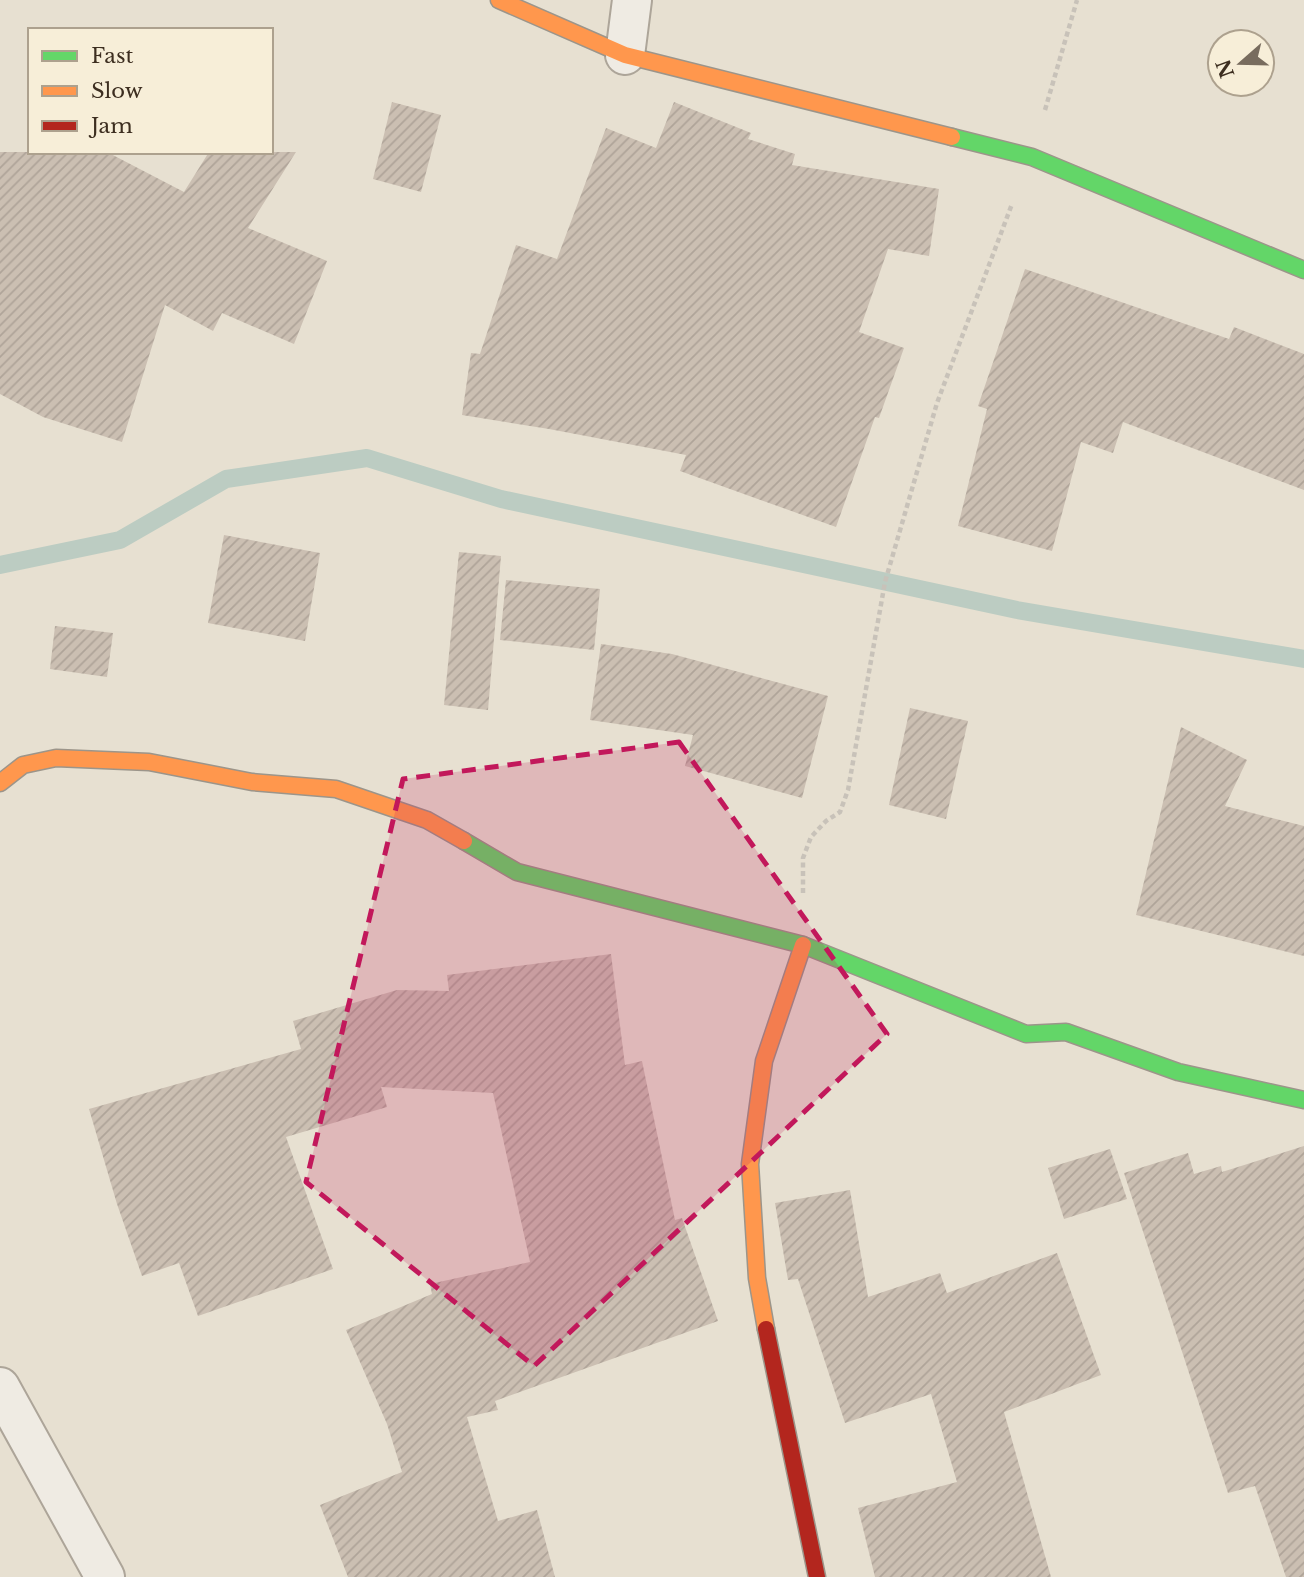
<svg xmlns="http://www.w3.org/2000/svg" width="1304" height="1577" viewBox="0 0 1304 1577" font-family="'Libre Baskerville',serif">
<defs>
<pattern id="building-hatch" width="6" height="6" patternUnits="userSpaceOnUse" patternTransform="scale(1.75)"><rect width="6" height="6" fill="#cbbfb2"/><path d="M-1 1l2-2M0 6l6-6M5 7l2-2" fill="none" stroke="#afa499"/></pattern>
</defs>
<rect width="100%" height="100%" fill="#e7e0d1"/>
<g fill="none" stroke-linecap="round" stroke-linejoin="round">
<polyline stroke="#bcccc2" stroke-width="18" points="0,565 120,540 226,479 367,458 501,499 1017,610 1304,659"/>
</g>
<g fill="url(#building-hatch)">
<polygon points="392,102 441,115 421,192 373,179"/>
<polygon points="674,102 751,133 748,139 795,154 792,165 939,189 929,256 888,249 859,332 904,348 879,418 875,417 836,527 680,471 686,455 549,429 462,415 471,353 480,354 516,245 557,259 606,128 656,148"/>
<polygon points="0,152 107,152 184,192 209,152 296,152 248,228 327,261 294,344 222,313 213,331 165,305 122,442 43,417 0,394"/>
<polygon points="1025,269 1229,339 1234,327 1304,354 1304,490 1123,422 1113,453 1081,442 1052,551 958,526 987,409 978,406"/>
<polygon points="224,535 320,553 305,641 208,623"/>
<polygon points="459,552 501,556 488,710 444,705"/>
<polygon points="506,580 600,589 594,650 500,640"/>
<polygon points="55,626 113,633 107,677 50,669"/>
<polygon points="601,644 672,654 828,696 802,798 685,766 693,735 590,720"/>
<polygon points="910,708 968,721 946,819 889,805"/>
<polygon points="1181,727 1247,760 1225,806 1304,826 1304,956 1136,915"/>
<polygon points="611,954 625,1065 642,1061 675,1220 682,1218 718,1321 495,1401 498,1410 467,1417 498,1521 537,1510 555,1577 348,1577 320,1505 402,1472 387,1424 346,1330 432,1294 430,1284 530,1262 493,1093 381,1087 387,1107 286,1137 333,1269 198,1316 179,1263 142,1276 117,1204 89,1109 301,1049 293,1021 397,990 449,991 447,975"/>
<polygon points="1304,1146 1304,1577 1286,1577 1255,1486 1228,1493 1124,1173 1188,1153 1194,1174 1221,1166 1222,1172"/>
<polygon points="1110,1149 1127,1199 1064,1219 1048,1168"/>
<polygon points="850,1190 868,1297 940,1273 947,1293 1057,1253 1101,1375 1004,1412 1051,1577 875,1577 858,1508 957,1482 931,1394 845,1423 798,1279 788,1280 775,1203"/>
</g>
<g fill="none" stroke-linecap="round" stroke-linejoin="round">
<defs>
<g id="street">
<polyline points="625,55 632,0"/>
<polyline points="0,1387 105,1577"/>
</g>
<g id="fast">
<polyline points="952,137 1032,157 1304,270"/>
<polyline points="464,841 517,872 803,945 1026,1034 1066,1032 1178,1072 1304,1100"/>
</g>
<g id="slow">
<polyline points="499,0 625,55 952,137"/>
<polyline points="0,783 23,765 56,758 149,762 252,782 336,789 427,820 464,841"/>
<polyline points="766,1329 757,1278 750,1164 764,1061 803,945"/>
</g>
<polyline id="jam" points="766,1329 817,1577"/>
</defs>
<use href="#street" stroke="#ada599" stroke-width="42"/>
<use href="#fast" stroke="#9c958a" stroke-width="19"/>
<use href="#slow" stroke="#9c958a" stroke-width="19"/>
<use href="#jam" stroke="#9c958a" stroke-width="19"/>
<g stroke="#c8c2b9" stroke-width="4.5" stroke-dasharray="5 3.5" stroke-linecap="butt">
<polyline points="1045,110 1077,0"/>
<polyline points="803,893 803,858 811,837 826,821 840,812 848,790 885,582 937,403 1012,204"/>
</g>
<use href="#street" stroke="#efebe3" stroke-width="38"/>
<use href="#fast" stroke="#63d668" stroke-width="16"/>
<use href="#slow" stroke="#ff974d" stroke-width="16"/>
<use href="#jam" stroke="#b3261e" stroke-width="16"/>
</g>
<path fill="#c2185b" fill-opacity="0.2" stroke="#c2185b" stroke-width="5" stroke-dasharray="14 9" stroke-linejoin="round" d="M679,742l208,292 -353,332 -228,-184 97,-403z"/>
<rect x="28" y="28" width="245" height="126" fill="#f7eed8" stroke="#ada18e" stroke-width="2"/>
<rect x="42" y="51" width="35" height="10" fill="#63d668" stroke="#ada18e" stroke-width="2"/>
<text x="91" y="63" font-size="21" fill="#3d2e20">Fast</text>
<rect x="42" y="86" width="35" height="10" fill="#ff974d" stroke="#ada18e" stroke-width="2"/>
<text x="91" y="98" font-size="21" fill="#3d2e20">Slow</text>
<rect x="42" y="121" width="35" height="10" fill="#b3261e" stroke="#ada18e" stroke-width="2"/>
<text x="91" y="133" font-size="21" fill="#3d2e20">Jam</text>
<g transform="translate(1241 63) rotate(250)"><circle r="33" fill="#f7eed8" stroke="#ada18e" stroke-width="2"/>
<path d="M0-5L12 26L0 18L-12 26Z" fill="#786c5e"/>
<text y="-10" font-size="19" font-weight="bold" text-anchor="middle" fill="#3d2e20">N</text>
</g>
</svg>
